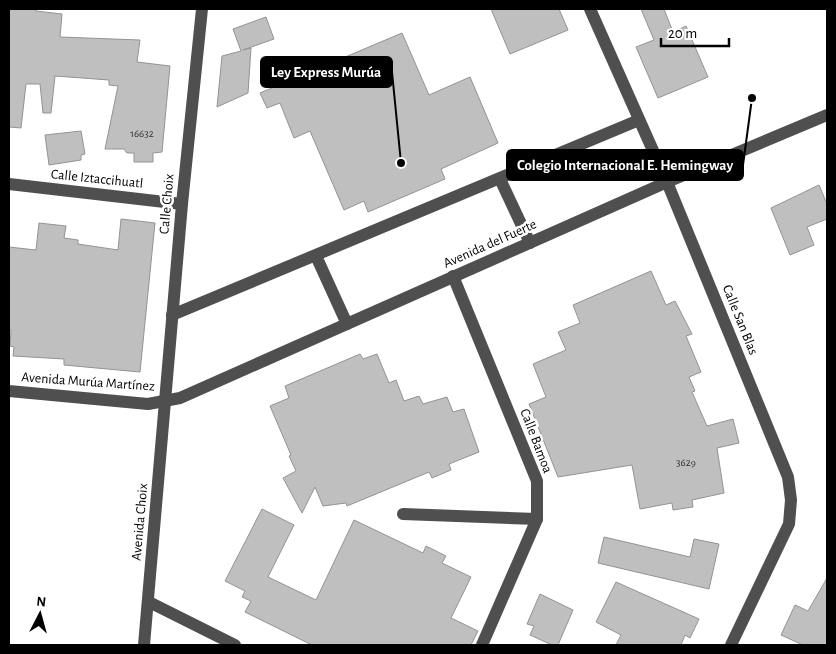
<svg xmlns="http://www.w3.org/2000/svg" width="836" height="654" viewBox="0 0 836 654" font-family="'Alegreya Sans',sans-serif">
<rect width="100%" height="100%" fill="#fff"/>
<g fill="#bfbfbf" stroke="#939393">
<polygon points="9,9 36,9 36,11 62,14 60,37 140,40 137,62 170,66 162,152 153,153 153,162 134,162 134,153 127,153 124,149 105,149 118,86 109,85 109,80 55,76 51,113 43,113 40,84 26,84 21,128 9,127"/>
<polygon points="491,9 559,9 568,30 510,54"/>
<polygon points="641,9 664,9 673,32 686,26 708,77 658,98 636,47 654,40"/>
<polygon points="266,17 274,39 243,50 251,48 248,93 217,107 222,56 241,51 233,29"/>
<polygon points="402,33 429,95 470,77 498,143 441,169 445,179 368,212 364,201 344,210 310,131 294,138 280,103 267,108 260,93"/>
<polygon points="81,131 85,154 81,155 81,160 49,165 45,135"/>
<polygon points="819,185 827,204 827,219 807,227 814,245 790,255 771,208"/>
<polygon points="121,219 155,223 140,372 64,365 64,359 13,356 14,347 10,346 11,330 9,330 9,247 36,250 39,223 66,226 64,238 78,240 78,244 118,250"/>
<polygon points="651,271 666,305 675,301 692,334 686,336 701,372 689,377 695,391 692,392 707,426 733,419 739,443 717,448 724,493 692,500 693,507 673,510 672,503 640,509 632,465 558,477 529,404 546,397 533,364 566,350 558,332 580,323 573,305"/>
<polygon points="360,354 363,359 377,354 389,383 396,380 404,401 419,396 423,404 447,397 453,412 464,409 479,452 449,464 451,470 432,478 429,472 347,506 346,503 323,506 315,487 302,513 283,478 296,471 289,456 291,455 270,406 289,398 285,386"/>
<polygon points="262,509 294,525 268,577 316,600 354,520 423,553 426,546 446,556 442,563 471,577 451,618 478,631 471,645 312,645 245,612 251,601 242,597 245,591 225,581"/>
<polygon points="604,537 690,557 694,539 719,544 709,589 598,563"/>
<polygon points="827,578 827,645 803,645 781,635 795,605 808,611"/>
<polygon points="616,582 699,619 690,638 685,635 681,645 616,645 621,635 596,622"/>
<polygon points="540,594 573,610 558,645 552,645 530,635 534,626 527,624"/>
</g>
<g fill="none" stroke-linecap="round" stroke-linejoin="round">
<g stroke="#4f4f4f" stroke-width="12">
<polyline points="590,9 667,182 788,477 791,500 789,524 731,645"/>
<polyline points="500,179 530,243"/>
<polyline points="9,184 182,204"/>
<polyline points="316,256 347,324"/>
<polyline points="453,276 537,481 537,519 482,645"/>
<polyline points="172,315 639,120"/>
<polyline points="9,391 148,404 180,398 667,182 827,115"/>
<polyline points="403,514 537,519"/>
<polyline points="149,602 235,645"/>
<polyline points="144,645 182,204 202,9"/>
</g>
</g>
<g text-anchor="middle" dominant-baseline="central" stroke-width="5" stroke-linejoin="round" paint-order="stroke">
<g font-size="11" fill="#303030">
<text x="142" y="133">16632</text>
<text x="686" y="462">3629</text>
</g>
<g font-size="14" fill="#000" stroke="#fff">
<text transform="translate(97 179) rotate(6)">Calle Iztaccihuatl</text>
<text transform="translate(167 204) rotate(-85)">Calle Choix</text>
<text transform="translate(490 244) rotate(-24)">Avenida del Fuerte</text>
<text transform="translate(740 320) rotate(68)">Calle San Blas</text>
<text transform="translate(88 382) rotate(4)">Avenida Murúa Martínez</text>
<text transform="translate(536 441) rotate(69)">Calle Bamoa</text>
<text transform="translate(140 522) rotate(-85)">Avenida Choix</text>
</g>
</g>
<path fill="none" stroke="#000" stroke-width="2" d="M401 163L392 72M752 98L743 165"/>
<g fill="#000" stroke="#fff" stroke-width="2">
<circle cx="401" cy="163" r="5"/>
<circle cx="752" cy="98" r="5"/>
</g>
<g fill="#000" stroke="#000" stroke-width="2">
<rect x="261" y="57" width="131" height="30" rx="5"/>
<rect x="507" y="150" width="236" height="30" rx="5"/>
</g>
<g font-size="15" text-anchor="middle" font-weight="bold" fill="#fff">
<text x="326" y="77">Ley Express Murúa</text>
<text x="625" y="170">Colegio Internacional E. Hemingway</text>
</g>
<rect width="836" height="654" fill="none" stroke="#000000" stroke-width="20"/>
<g transform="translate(40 614) rotate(6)" stroke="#ffffff" stroke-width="4" paint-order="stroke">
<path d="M0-4L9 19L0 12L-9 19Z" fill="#000000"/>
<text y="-8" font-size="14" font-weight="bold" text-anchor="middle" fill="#000000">N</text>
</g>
<path d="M661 38v8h68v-8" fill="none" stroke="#000000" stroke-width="2.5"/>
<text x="668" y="38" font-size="15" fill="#000000" stroke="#ffffff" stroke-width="4" paint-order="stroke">20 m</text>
</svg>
